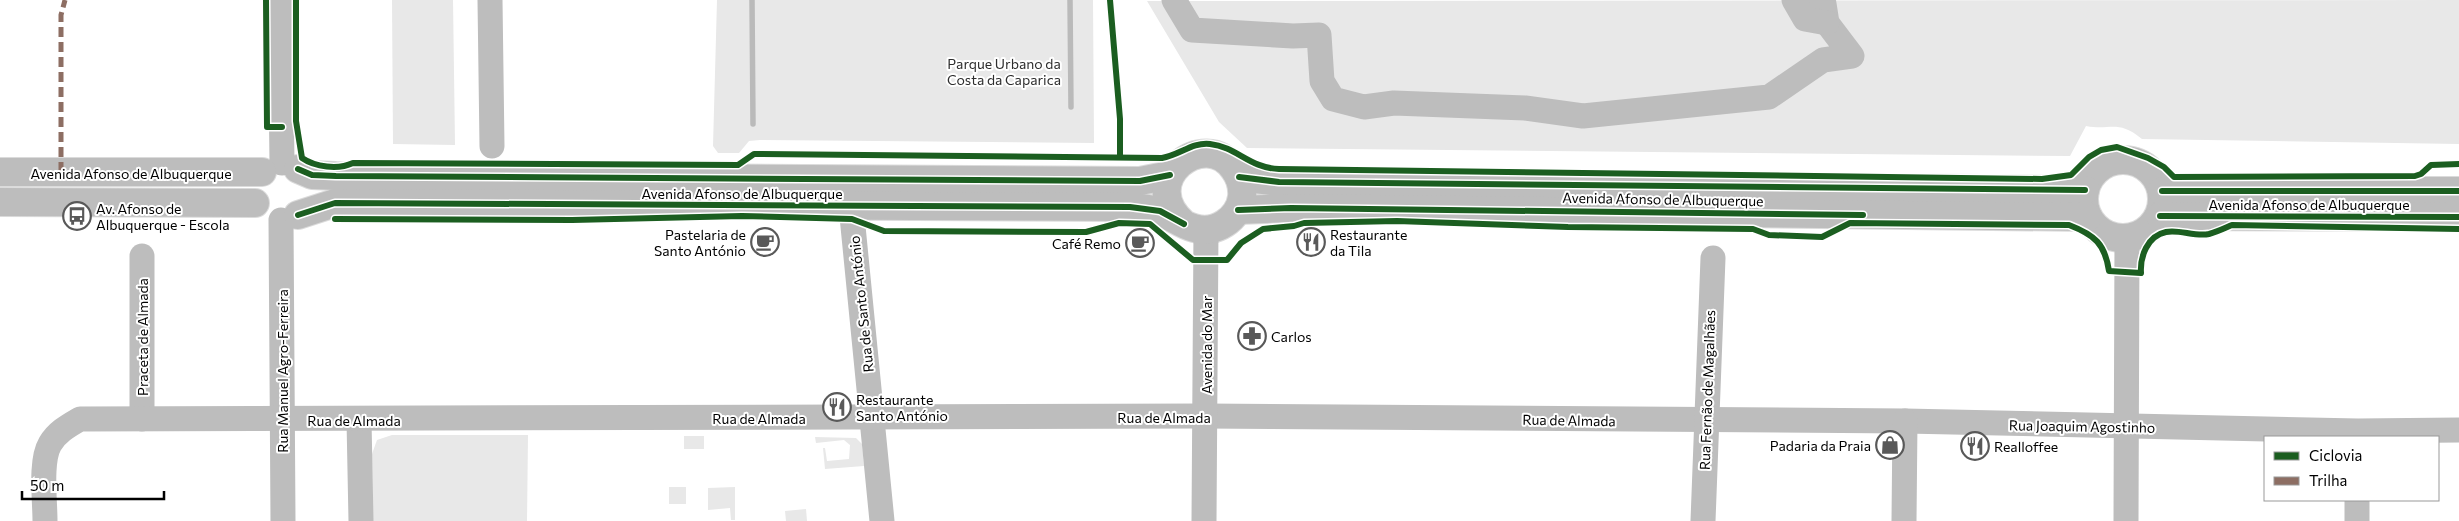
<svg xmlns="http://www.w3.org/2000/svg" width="2459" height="521" viewBox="0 0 2459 521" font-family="Commissioner,sans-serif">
<rect width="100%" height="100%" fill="#fff"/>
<g fill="#e8e8e8">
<polygon points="392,0 453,0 455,145 393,144"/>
<polygon points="717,0 1093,0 1094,143 760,140 749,141 739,153 718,153 713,146"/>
<path d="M2459,0v144l-317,-5c-25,-20 -31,-8 -56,-13l-16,30 -823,-8 -28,-26 -72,-121z"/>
<polygon points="392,435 528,435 527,521 373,521 372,454 377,440"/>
<rect x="684" y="436" width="20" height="13"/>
<polygon points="815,437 856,438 862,444 864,466 825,469 823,448 825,448 827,461 849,459 850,445 844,440 816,443"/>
<rect x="669" y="487" width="17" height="17"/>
<polygon points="735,487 735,520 731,520 730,508 708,510 708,488"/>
<polygon points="806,509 807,521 786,521 785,511"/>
</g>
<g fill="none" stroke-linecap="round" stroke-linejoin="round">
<g stroke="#bababa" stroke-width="5.5">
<polyline points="752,0 753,124"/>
<polyline points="1070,0 1071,107"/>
</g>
<defs>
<g id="major">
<circle cx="2123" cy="199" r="39"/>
<polyline points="298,169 312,175 336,176 1140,181 1170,175"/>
<polyline points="0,172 262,172"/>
<polyline points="1239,177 1279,182 2085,190"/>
<polyline points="2162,191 2459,191"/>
<polyline points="0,202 255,203"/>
<polyline points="1238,210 1291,208 2088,217"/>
<path d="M298,215l37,-12 795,4c10,1 21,1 30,5 11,4 22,13 34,16 21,7 45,-9 48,-31 1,-11 -2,-20 -8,-28 -29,-43 -100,12 -50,55"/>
<polyline points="2160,216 2459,217"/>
</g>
</defs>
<use href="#major" stroke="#dbdbdb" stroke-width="30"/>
<g stroke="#bdbdbd" stroke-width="25">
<polyline points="280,0 282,163"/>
<polyline points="490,0 492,146"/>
<polyline points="1174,0 1192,30 1293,36 1319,35 1322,81 1333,99 1364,107 1394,103 1525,108 1583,116 1769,97 1823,60 1852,56 1827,23 1824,4 1820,0"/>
<polyline points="1794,0 1805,19 1827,23"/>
<polyline points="851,206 882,521"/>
<polyline points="281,220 283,521"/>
<polyline points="142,419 142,256"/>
<polyline points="359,420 361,521"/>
<path d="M45,521c0,-21 -5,-60 5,-77 7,-12 18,-18 30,-25l1125,-3 700,5 453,10 101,-1"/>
<polyline points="1204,521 1206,230"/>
<polyline points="1703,521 1713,258"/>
<polyline points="1904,521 1905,421"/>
<polyline points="2126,521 2127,239"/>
<polyline points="2357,521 2357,500"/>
</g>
<use href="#major" stroke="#bdbdbd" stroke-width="28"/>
<polyline stroke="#8d6e63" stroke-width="5" stroke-dasharray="10 5" stroke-linecap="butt" points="61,172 61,15 65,0"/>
<defs>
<g id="cycleway">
<polyline points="266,0 267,127 282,127"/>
<path d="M296,0v121l6,37c13,9 36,12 51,5l385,2 16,-11 408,4c18,-3 30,-16 48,-14 27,3 39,24 69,25l763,10 29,-4 18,-18 12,-7 16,-3 31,11 16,9 10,10 241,-1 6,-2 10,-9 28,-1"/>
<polyline points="1110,0 1120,119 1120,156"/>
<polyline points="298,169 312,175 336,176 1140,181 1170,175"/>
<polyline points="1239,177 1279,182 2085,190"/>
<polyline points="2162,191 2459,191"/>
<polyline points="1238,210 1291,208 1863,215"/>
<polyline points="298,215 335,203 1130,207 1160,211 1184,224"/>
<polyline points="2160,216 2459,217"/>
<path d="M335,219l237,1 170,-4 110,3 32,12 202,1 33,-9 31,1 43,36h34l14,-17 22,-14 31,-3 10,-3 93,-2 171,6 185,2 16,6 53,2 28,-14 219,2c26,10 36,19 40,46l32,2c-1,-16 6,-37 25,-41 13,-3 29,5 43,2 8,-2 16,-6 23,-9l227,4"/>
</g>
</defs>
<use href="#cycleway" stroke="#fff" stroke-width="9"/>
<use href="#cycleway" stroke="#1b5e20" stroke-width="6"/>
</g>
<defs>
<symbol id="bus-ring" viewBox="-11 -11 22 22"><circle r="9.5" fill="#fff" stroke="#595959" stroke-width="1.5"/><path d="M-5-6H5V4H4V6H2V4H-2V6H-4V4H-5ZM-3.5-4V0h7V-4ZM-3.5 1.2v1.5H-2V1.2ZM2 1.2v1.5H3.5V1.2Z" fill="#595959"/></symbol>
<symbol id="cafe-ring" viewBox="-11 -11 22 22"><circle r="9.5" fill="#fff" stroke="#595959" stroke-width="1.5"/><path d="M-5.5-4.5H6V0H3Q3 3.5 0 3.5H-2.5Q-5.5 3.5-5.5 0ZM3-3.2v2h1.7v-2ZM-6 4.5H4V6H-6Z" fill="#595959"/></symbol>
<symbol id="restaurant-ring" viewBox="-11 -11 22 22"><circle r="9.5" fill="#fff" stroke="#595959" stroke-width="1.5"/><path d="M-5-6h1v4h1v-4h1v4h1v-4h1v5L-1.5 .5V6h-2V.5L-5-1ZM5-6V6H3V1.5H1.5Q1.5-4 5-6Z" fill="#595959"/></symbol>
<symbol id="pharmacy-ring" viewBox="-11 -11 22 22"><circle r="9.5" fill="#fff" stroke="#595959" stroke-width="1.5"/><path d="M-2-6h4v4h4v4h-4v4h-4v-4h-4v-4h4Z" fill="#595959"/></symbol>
<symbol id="shop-ring" viewBox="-11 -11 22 22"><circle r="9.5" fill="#fff" stroke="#595959" stroke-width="1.5"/><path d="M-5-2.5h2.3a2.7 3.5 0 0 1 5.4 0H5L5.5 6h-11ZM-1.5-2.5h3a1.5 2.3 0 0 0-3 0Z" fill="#595959"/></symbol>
</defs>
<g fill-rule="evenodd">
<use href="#bus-ring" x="61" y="200" width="32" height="32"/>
<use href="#cafe-ring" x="749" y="226" width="32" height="32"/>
<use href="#restaurant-ring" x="1295" y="226" width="32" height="32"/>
<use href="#cafe-ring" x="1124" y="227" width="32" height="32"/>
<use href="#pharmacy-ring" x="1236" y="320" width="32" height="32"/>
<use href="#restaurant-ring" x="821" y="391" width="32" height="32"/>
<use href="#shop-ring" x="1874" y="429" width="32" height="32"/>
<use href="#restaurant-ring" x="1959" y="430" width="32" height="32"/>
</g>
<g text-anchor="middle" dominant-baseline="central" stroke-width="4" stroke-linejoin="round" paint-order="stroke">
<g font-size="14" fill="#2d2d2d" stroke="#fff">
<text x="1004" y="63">Parque Urbano da<tspan x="1004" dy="16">Costa da Caparica</tspan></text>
</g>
<g font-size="14" fill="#000" stroke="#fff">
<text x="131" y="173">Avenida Afonso de Albuquerque</text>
<text x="742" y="193">Avenida Afonso de Albuquerque</text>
<text transform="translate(1663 199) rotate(1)">Avenida Afonso de Albuquerque</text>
<text x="2309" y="204">Avenida Afonso de Albuquerque</text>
<text transform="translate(861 304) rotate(-96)">Rua de Santo António</text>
<text transform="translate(142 337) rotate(-90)">Praceta de Almada</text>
<text transform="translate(1206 345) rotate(-90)">Avenida do Mar</text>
<text transform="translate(282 371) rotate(-90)">Rua Manuel Agro-Ferreira</text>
<text transform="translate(1707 390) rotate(-88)">Rua Fernão de Magalhães</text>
<text x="1164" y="417">Rua de Almada</text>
<text x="759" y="418">Rua de Almada</text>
<text x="354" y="420">Rua de Almada</text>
<text transform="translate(1569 420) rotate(1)">Rua de Almada</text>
<text transform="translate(2082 426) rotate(1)">Rua Joaquim Agostinho</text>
</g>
<g font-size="14" fill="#000" stroke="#fff" text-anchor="start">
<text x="96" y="208">Av. Afonso de<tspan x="96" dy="16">Albuquerque - Escola</tspan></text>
<text x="746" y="234" text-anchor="end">Pastelaria de<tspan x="746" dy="16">Santo António</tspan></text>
<text x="1330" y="234">Restaurante<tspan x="1330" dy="16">da Tila</tspan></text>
<text x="1121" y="243" text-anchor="end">Café Remo</text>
<text x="1271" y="336">Carlos</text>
<text x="856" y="399">Restaurante<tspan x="856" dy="16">Santo António</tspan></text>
<text x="1871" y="445" text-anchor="end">Padaria da Praia</text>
<text x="1994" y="446">Realloffee</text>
</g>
</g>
<rect x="2264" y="436" width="175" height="65" fill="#ffffff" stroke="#999999"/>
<rect x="2274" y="452" width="25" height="8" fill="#1b5e20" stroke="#999999"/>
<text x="2309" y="461" font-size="15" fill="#000000">Ciclovia</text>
<rect x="2274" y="477" width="25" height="8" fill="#8d6e63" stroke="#999999"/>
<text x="2309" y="486" font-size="15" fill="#000000">Trilha</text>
<path d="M22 491v8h142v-8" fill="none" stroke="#000000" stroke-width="2.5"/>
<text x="30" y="491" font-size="15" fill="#000000" stroke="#ffffff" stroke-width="4" paint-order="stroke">50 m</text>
</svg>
